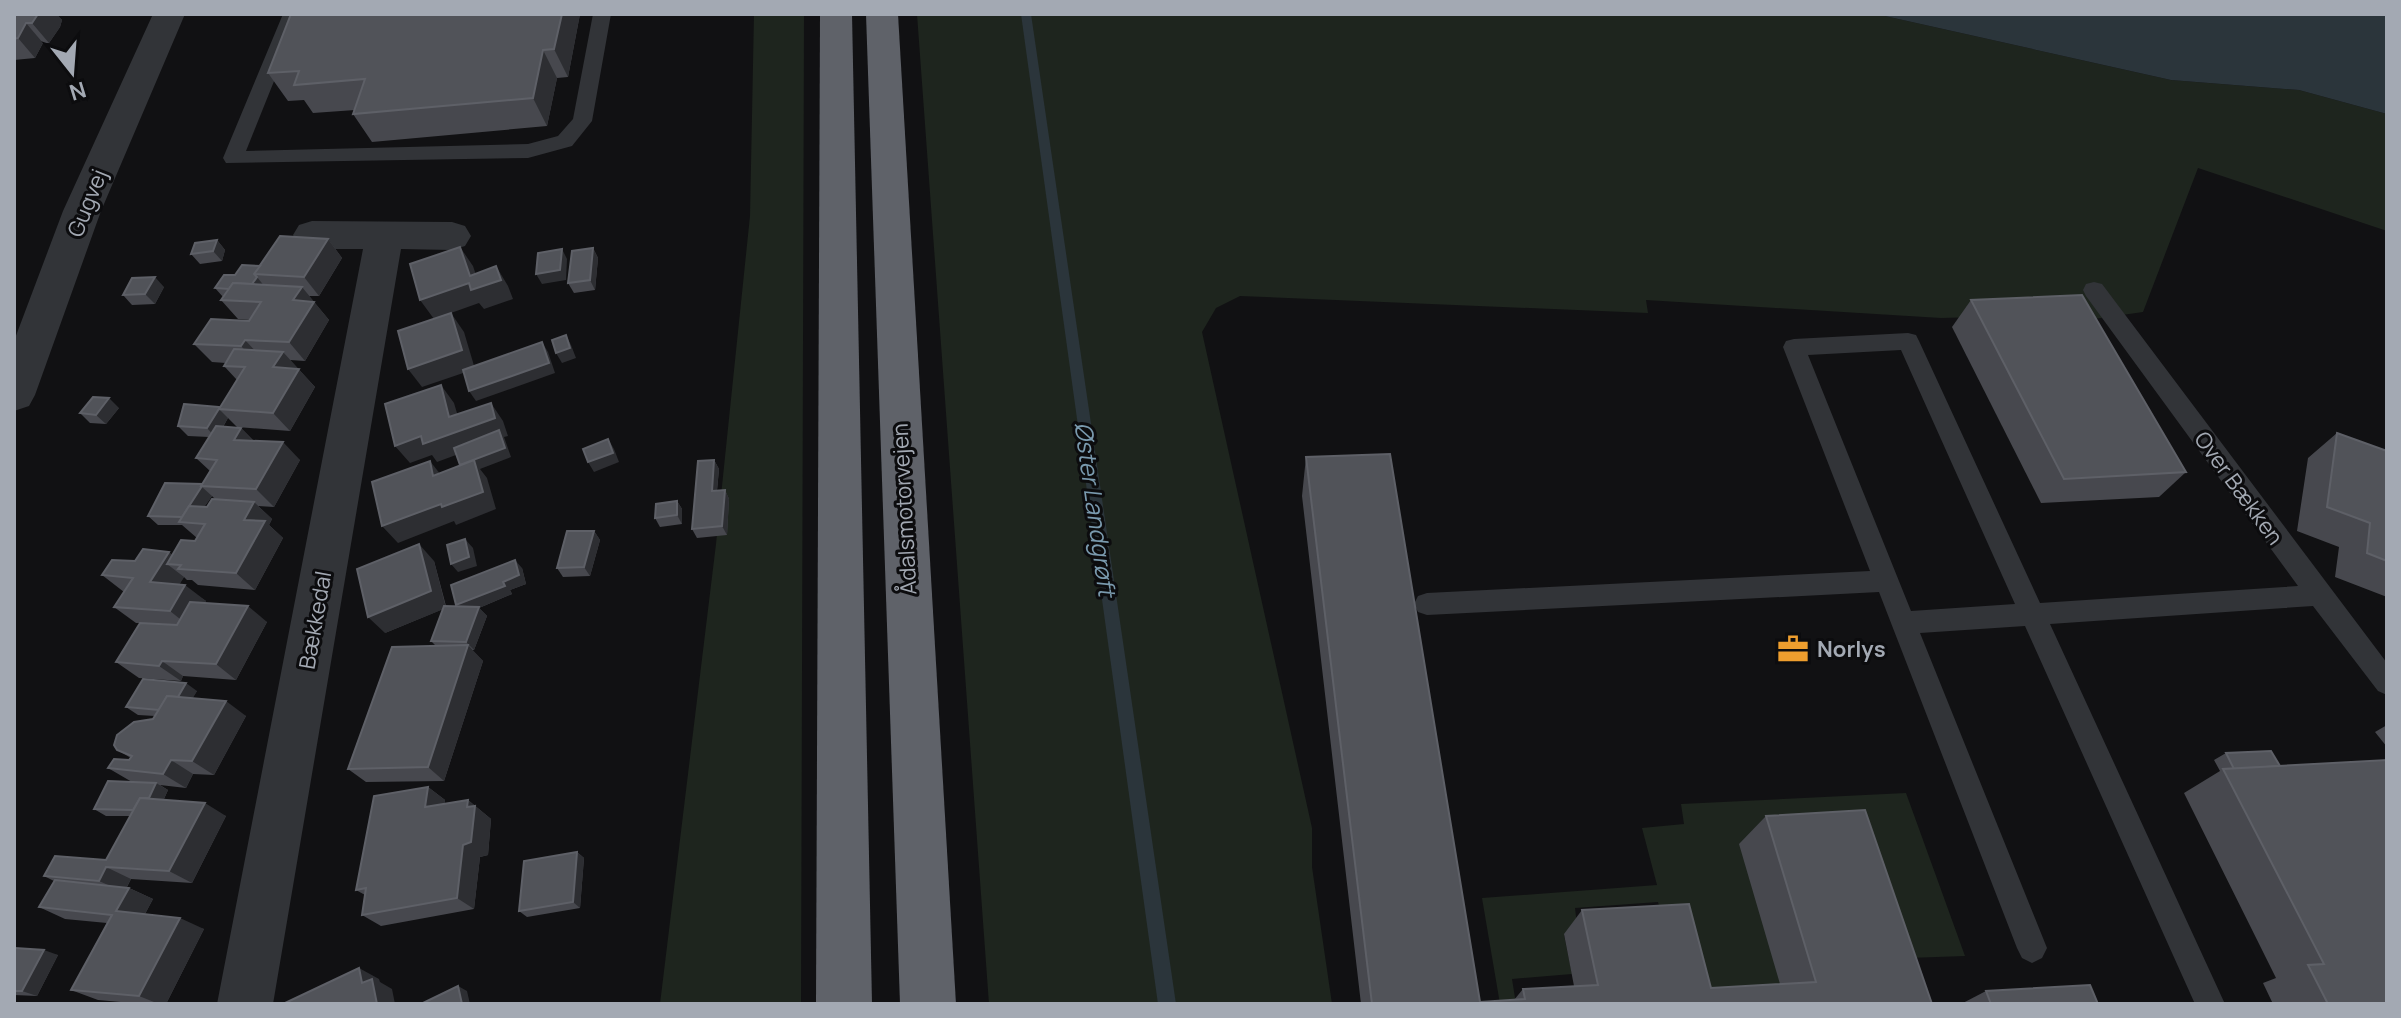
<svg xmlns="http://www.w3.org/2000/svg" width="2401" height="1018" viewBox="0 0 2401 1018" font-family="Manrope,sans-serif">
<rect width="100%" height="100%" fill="#111113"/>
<g fill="#1e251e">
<polygon points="754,14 804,14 801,1004 660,1004 716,544 750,216"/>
<polygon points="917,14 1876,14 2171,80 2299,90 2387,114 2387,231 2198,168 2143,312 2087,320 2058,315 1941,318 1646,300 1648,313 1240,296 1216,308 1202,332 1312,828 1312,867 1332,1004 989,1004"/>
<polygon points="1906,793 1965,956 1908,958 1785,1003 1684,1004 1658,902 1575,908 1578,934 1564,935 1572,974 1512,979 1516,1004 1500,1004 1482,898 1657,885 1642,828 1684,824 1681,804"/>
</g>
<polygon fill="#2b353b" points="1876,14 2387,14 2387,114 2299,90 2171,80"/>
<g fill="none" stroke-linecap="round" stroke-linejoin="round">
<polygon fill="#2b353b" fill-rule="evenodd" points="1021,14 1031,14 1176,1004 1158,1004"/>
<g fill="#323438" fill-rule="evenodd">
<polygon points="283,14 301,14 246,151 528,144 558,136 573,119 593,14 611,14 592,121 572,146 528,158 226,163 223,158"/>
<path d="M2094,282l8,2 285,379v32l-9,-4 -65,-85 -263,18 175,380h-30l-170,-378 -105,7 127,315 -5,10 -10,5 -10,-5 -5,-10 -138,-356 -452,23 -9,-3 -4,-8 4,-8 9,-3 443,-22 -87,-224 3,-6 8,-2 114,-6 8,2 3,6 121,262 258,-17 -212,-290 -3,-6 3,-6zM1901,350l114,254 -104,7 -103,-256z"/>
</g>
<polygon fill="#323438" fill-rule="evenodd" points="312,221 452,222 465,226 471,236 465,246 452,250 401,249 273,1004 217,1004 363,249 312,249 299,245 293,235 299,225"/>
<polygon fill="#323438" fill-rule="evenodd" points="153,14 185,14 101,211 35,395 29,406 14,411 14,341 63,211"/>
<g fill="#5f6269" fill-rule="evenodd">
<polygon points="820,14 852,14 872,1004 816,1004"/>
<polygon points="866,14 898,14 956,1004 900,1004"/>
</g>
</g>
<g fill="#47484e" fill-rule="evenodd">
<polygon points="14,14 58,16 62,20 60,27 49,43 43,43 35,58 14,60"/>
<polygon points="580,14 568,77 557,78 547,126 372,142 353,114 355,110 313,113 304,100 288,101 268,73"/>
<path d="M328,239l14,19 -23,38h-10l20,24 -24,41 -15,-1 25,27 -25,44 -53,-4 -9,-9 -5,9 18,1 13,13 46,19 -26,47 -16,-1 14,13 -3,6 14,13 -28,52 -57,-5 -6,-5h-5l-3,-3 -5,7 27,17 -2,2 63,19 -31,58 -53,-4 -2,5 -42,-3 -23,-16 24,-39h-4l-22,-16 10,-15 -22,-17 33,-14 37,-6 23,-14 2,-3 -15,-13h-24l-10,-9 54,-32 8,-13 -14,-13 13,-21 -21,-1 -10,-10 43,-19 16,-27 -13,-14 2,-3 -14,-1 -18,-18 55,-23 1,-1 -12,-1 -17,-19 2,-3 -8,-9 20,-13zM212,496l3,3 -8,8h-3z"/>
<polygon points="217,240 225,250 222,261 200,264 191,254"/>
<polygon points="593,248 598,258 595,290 574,293 568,283"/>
<polygon points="164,287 155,304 132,305 123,295"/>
<polygon points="1971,300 2186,472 2159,497 2041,503 1952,327"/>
<polygon points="119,408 106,424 90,423 80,413"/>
<polygon points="2337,433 2387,451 2387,597 2335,577 2339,547 2297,531 2308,458"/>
<polygon points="1306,457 1480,1002 1514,1000 1523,989 1574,986 1564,934 1582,910 1711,988 1780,984 1739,844 1766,816 1932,1004 1361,1004 1302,496"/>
<polygon points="714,460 719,469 717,491 725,490 729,499 727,535 697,538 692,529"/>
<polygon points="677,501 682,509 682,524 660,527 655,518"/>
<polygon points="594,531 600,540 590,576 563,577 557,568"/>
<polygon points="434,561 446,606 458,607 456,605 522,568 526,584 510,590 512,594 479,608 487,616 474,650 472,650 483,661 444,781 366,782 348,769 436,646 431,641 443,609 385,633"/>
<polygon points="197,691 192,698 246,716 214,775 193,774 186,788 160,785 168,790 164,799 226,816 192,883 131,879 127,887 153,899 145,914 204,929 166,1004 143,1004 98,1000 71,990 107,923 65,919 39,907 54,881 44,876 106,860 130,816 106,816 94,809 132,782 108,768 129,760 131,758 117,750 155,716 138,715 126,707"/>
<polygon points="2387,725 2387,747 2375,732"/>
<polygon points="2226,753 2387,1004 2273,1004 2263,983 2276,978 2184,793 2220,771 2214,760"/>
<polygon points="428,787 445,800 444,804 468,800 491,819 488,855 480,857 474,909 381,926 362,915 365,895 356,890"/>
<polygon points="577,852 584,858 580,908 527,917 519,911"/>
<polygon points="14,950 58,955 37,996 14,995"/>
<polygon points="1986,991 2098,1004 1961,1004"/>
</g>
<g fill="#2d2e32">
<polygon points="38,14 59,14 58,16 62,20 60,27 49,43 32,23"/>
<polygon points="562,14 580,14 568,77 554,49"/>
<polygon points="26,23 43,43 35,58 18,38"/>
<polygon points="543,50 557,78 547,126 533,98"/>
<polygon points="328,239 342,258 319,296 304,277"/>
<polygon points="217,240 225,250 222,261 213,251"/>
<polygon points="460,247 473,266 480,287 496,266 508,286 513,299 484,309 479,303 434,319 420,300 469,283 470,276"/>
<polygon points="593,248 598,258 595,290 590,280"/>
<polygon points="562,249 567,259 566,280 542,284 536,274"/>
<polygon points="155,277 164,287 155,304 145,294"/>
<polygon points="257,277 265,287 249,290"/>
<polygon points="302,287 329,320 305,361 289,342 293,300"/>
<polygon points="451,313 464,332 475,369 422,387 408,369"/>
<polygon points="566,335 571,345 576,358 562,363 556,353"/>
<polygon points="245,340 262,358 258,365 241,346"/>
<polygon points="542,342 548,352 555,373 476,401 469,391"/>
<polygon points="283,352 315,387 290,431 273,413 273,367"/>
<polygon points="441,385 454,403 462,430 491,403 503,421 508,436 504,437 511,457 480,469 487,478 496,509 456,525 454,521 398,543 382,526 460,465 502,438 437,462 432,455 410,463 395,446 421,436 449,417"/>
<polygon points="109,398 119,408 106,424 96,415"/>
<polygon points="220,407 219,409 228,418 216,438 207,428"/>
<polygon points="241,428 258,446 234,440"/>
<polygon points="608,439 614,449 619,462 594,472 588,462"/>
<polygon points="283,442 300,460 274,507 256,489"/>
<polygon points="714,460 719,469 716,500 712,491"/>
<polygon points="430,461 444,479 433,476"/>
<polygon points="202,487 212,496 193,523 182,517"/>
<polygon points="725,490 729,499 727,535 722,526"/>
<polygon points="677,501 682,509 682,524 677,515"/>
<polygon points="254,502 272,519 269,525 283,538 255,590 236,573 244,520"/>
<polygon points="594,531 600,540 590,576 584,567"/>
<polygon points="465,539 473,548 477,566 458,572 451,564"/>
<polygon points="419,544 434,561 446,608 385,633 368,617"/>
<polygon points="169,552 189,569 181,565 167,564 184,577 171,599 150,582"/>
<polygon points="515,560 522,568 526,584 510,590 512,594 479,608 487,616 474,650 466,642 464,614 456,605 503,582"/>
<polygon points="185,585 206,601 190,627 170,611"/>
<polygon points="248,606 267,622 236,680 216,664"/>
<polygon points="468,645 483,661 444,781 428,767"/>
<polygon points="162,661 183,676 181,681 159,666"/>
<polygon points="186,683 197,691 181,719 170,711"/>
<polygon points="226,701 246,716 214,775 192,761"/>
<polygon points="171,760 193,774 186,788 163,774"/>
<polygon points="156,783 168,790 155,818 143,811"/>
<polygon points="428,787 445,800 442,820 425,807"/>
<polygon points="468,800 491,819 488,855 480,857 474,909 457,898"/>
<polygon points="205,803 226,816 192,883 169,871"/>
<polygon points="577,852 584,858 580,908 573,902"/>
<polygon points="106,867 131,879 124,892 99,881"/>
<polygon points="129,888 153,899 140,923 116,911"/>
<polygon points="180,918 204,929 166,1004 159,1004 139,996"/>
<polygon points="44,950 58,955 37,996 22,991"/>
<polygon points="359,968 379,979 380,982 392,989 395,1004 377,1004 362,983"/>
<polygon points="458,986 467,991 470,1004 462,1004"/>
</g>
<g fill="#515359" stroke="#5e6067" stroke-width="2">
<polygon points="14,14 38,14 32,23 26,23 18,38 14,39"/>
<polygon points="291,14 562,14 554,49 543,50 533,98 353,114 365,79 294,85 299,71 268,73"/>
<polygon points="280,236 328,239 304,277 254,274"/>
<polygon points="217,240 213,251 191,254 195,243"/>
<polygon points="460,247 470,276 496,266 501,280 471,290 469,283 420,300 410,264"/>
<polygon points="593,248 590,280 568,283 572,251"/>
<polygon points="562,249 560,270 536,274 538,253"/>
<polygon points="242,265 260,266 254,274 257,277 252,284 233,283 229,289 215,288 224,275 235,275"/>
<polygon points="155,277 145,294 123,295 132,278"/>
<polygon points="233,283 302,287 293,300 314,302 289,342 245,340 241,346 194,344 211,319 249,321 261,302 221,300"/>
<polygon points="2082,295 2186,472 2064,479 1971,300"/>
<polygon points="451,313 462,350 408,369 398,331"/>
<polygon points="566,335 570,348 556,353 552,340"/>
<polygon points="542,342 549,363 469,391 463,370"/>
<polygon points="234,349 283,352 273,367 299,369 273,413 219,409 245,367 224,366"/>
<polygon points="441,385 449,417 491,403 495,418 423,444 421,436 395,446 385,404"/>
<polygon points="93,397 109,398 96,415 80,413"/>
<polygon points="184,404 220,407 207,428 178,426"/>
<polygon points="216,426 241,428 234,440 283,442 256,489 201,486 217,460 196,458"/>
<polygon points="499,430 505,448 460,465 454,448"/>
<polygon points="2337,433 2387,451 2387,561 2367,553 2370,523 2327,507"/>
<polygon points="608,439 613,453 588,462 583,449"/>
<polygon points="1390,454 1480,1002 1525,999 1523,989 1598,985 1582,910 1689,904 1711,988 1816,982 1766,816 1865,810 1932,1004 1372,1004 1306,457"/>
<polygon points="474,460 483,492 442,507 441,504 382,526 372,482 430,461 433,476"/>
<polygon points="714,460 712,491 725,490 722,526 692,529 698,461"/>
<polygon points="165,483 202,484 201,486 202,486 182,517 148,516"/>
<polygon points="212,499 254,502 244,520 265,521 236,573 178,569 181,565 167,564 181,540 195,541 205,524 179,522 189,506 207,507"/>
<polygon points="677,501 677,515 655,518 656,504"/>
<polygon points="567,531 594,531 584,567 557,568"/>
<polygon points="465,539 469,557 451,564 447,545"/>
<polygon points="419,544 431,591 368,617 357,569"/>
<polygon points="143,549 169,552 150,582 185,585 170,611 114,607 133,578 102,575 112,560 135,561"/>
<polygon points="515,560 519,575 503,582 505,586 456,605 451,585"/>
<polygon points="190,602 248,606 216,664 162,661 159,666 116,662 140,623 177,625"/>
<polygon points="444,606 479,607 466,642 431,641"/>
<polygon points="468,645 428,767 348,769 392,647"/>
<polygon points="143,679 186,683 178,697 167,696 159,710 126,707"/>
<polygon points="167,696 226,701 192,761 171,760 163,774 108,768 114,759 129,760 132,756 117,750 114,745 117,735 134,722 153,719"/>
<polygon points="2271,751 2280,766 2234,769 2226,753"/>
<polygon points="2387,760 2387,1004 2328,1004 2308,965 2324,964 2223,769"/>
<polygon points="108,781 156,783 149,798 140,798 133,810 94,809"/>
<polygon points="428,787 425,807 468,800 467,807 475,806 471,842 463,845 457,898 362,915 366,888 356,890 374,796"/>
<polygon points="140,798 205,803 169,871 106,867 99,881 44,876 55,856 106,860"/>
<polygon points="577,852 573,902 519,911 524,861"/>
<polygon points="55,880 129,888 116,911 180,918 139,996 71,990 112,915 39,907"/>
<polygon points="15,948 44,950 22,991 14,991 14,950"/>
<polygon points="359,968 362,983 372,979 377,1004 283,1004"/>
<polygon points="2090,985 2098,1004 1991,1004 1986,991"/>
<polygon points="458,986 462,1004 421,1004"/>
</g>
<defs>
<symbol id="office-bare" viewBox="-9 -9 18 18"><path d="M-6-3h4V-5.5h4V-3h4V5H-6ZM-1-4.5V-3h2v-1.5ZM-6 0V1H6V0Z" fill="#ee9e2e" stroke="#0c0c0e" stroke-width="2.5" paint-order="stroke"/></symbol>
</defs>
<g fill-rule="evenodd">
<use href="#office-bare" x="1771" y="627" width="44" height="44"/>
</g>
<g text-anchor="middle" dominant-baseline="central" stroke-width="6" stroke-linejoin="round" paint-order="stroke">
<g font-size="22" fill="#a3a9b3" stroke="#0c0c0e">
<text transform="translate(87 203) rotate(-68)">Gugvej</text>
<text transform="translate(2239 488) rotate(54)">Over Bækken</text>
<text transform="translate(904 509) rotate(-93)">Ådalsmotorvejen</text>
<text transform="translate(315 620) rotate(-80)">Bækkedal</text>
</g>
<g font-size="22" font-weight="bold" fill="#a3a9b3" stroke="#0c0c0e" text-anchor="start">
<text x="1817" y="649">Norlys</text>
</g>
<g font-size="24" font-style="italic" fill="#7a9aae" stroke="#0c0c0e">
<text transform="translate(1096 509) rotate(82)">Øster Landgrøft</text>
</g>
</g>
<rect width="2401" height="1018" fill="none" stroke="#a3a9b3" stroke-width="32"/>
<g transform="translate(72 72) rotate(163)" stroke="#0c0c0e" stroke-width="6" paint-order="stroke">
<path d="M0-6L14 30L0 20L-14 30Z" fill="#a3a9b3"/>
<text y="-12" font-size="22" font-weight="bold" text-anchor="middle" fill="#a3a9b3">N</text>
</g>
</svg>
